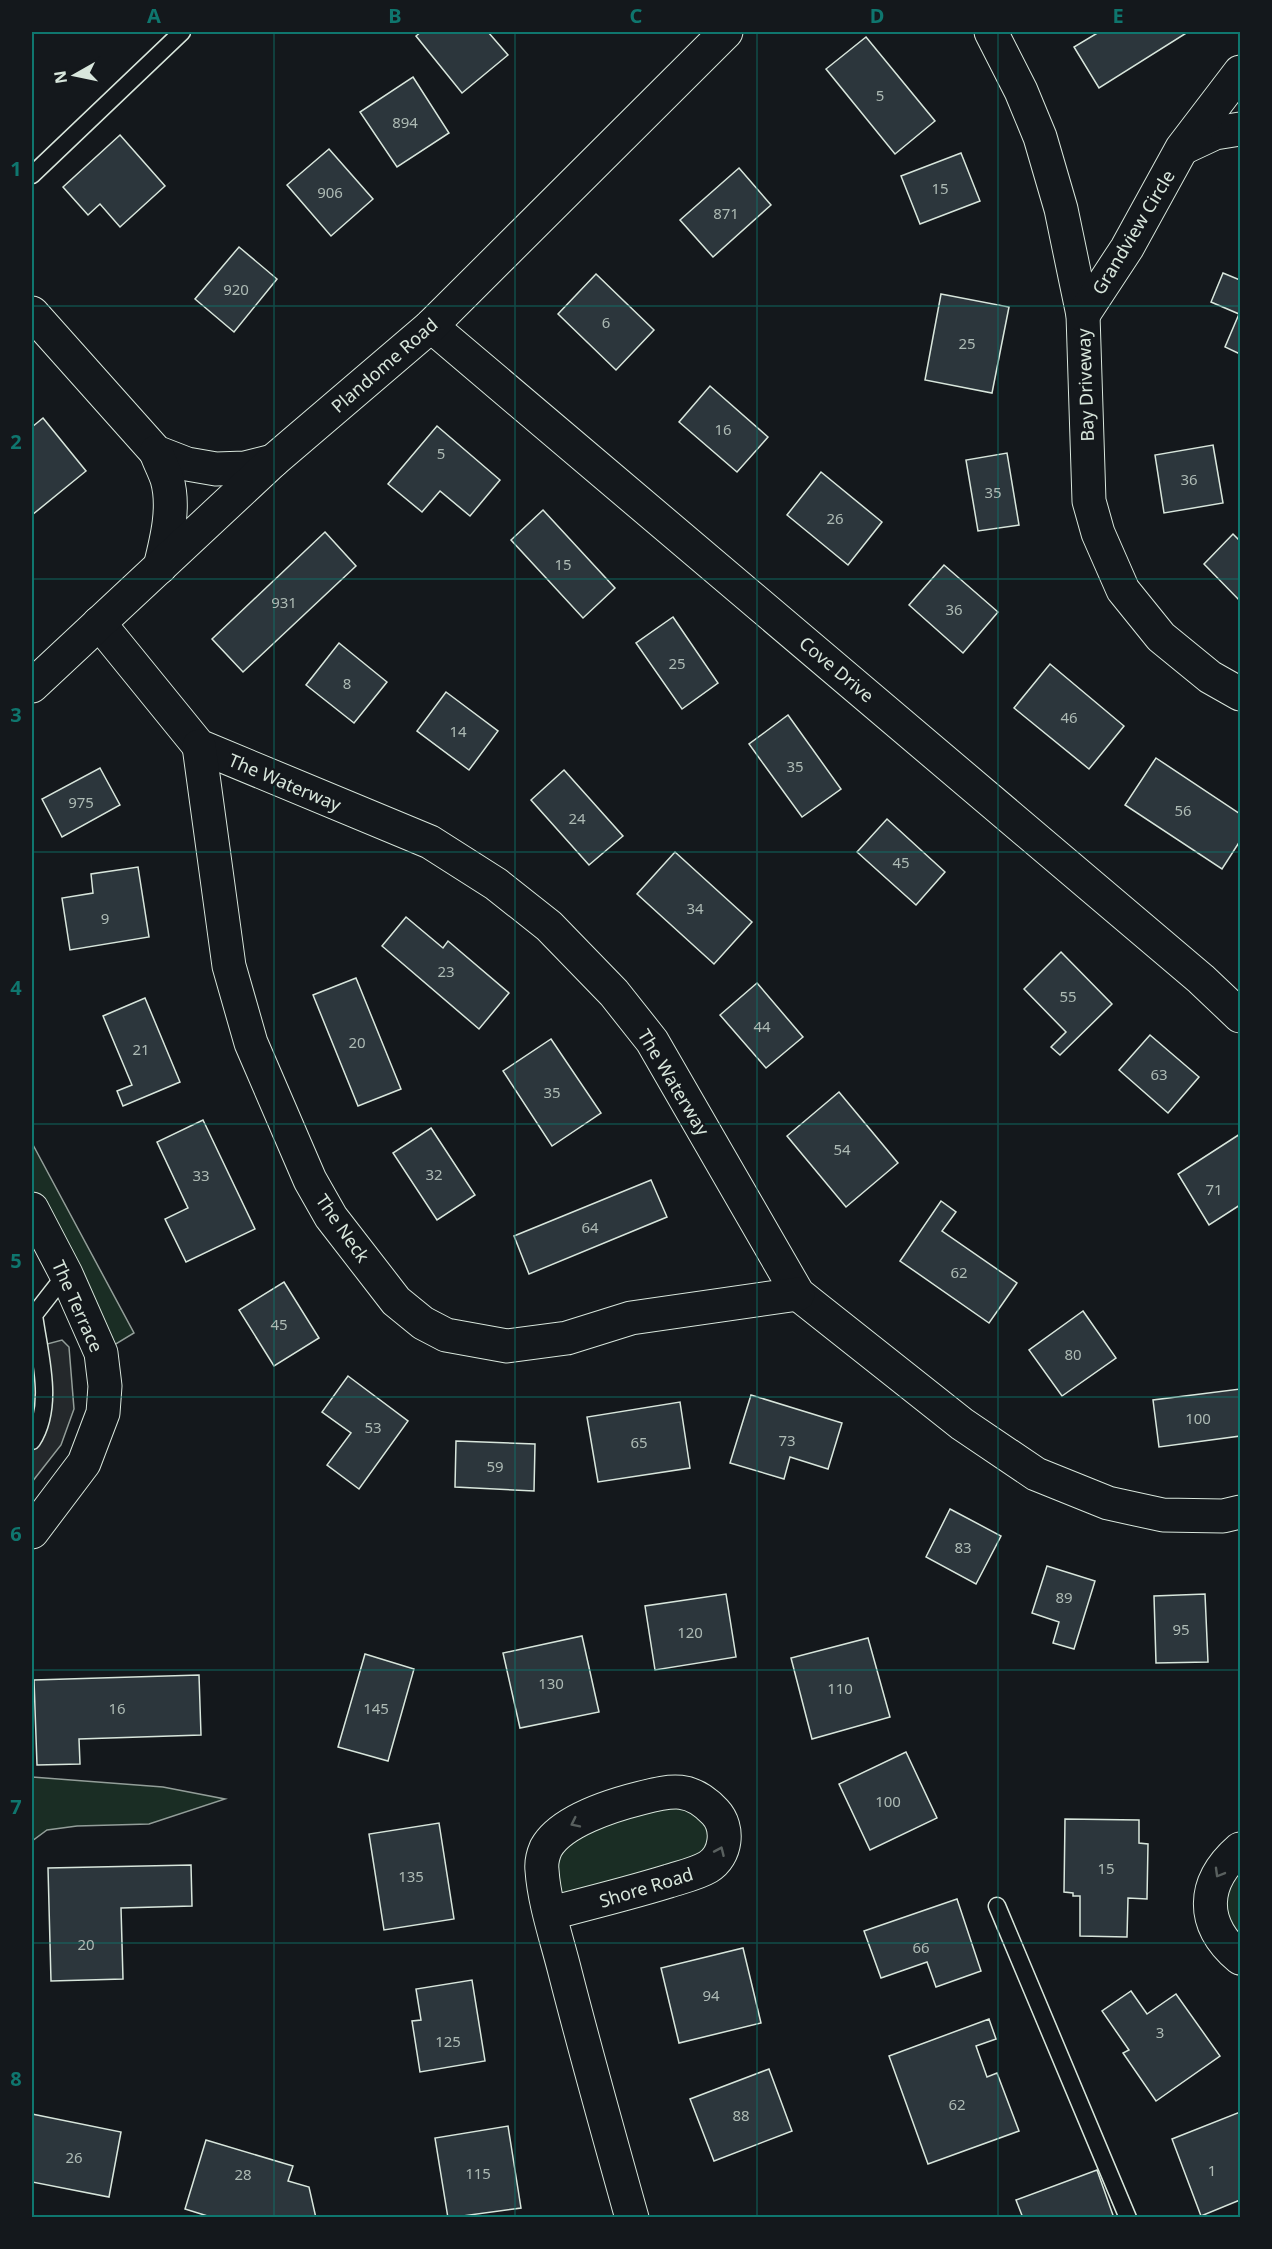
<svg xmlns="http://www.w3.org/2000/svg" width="1272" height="2249" viewBox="0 0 1272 2249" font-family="'Noto Sans',sans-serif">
<rect width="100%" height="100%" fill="#14181c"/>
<g fill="#1a2d24" stroke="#939e99" stroke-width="1.5">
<polygon points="32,1143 134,1333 101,1353 32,1209"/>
<polygon points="32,1777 163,1787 225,1799 149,1824 77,1826 47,1830 32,1841"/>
<polygon points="671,1791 724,1844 551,1913 547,1847"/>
<polygon points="1240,1849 1240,1958 1214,1882"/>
</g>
<polygon fill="#24282b" stroke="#939e99" stroke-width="1.5" points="62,1340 69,1347 74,1409 61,1445 32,1482 32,1348"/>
<g fill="#2c363c" stroke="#d8e6dc" stroke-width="1.5">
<polygon points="421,32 488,32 508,55 462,93 416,36"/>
<polygon points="1099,32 1188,32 1099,88 1074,47"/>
<polygon points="866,37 935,121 895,154 826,69"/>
<polygon points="413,77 449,133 397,167 360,112"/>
<polygon points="120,135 165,186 120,227 100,204 88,215 63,187"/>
<polygon points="329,149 373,199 331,236 287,185"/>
<polygon points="961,153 980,201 920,224 901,176"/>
<polygon points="739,168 771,205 713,257 680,220"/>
<polygon points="239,247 277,279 234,332 195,299"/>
<polygon points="1223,273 1240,280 1240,354 1225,347 1239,314 1211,302"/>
<polygon points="596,274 654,330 616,370 558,314"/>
<polygon points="941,294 1009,307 992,393 925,380"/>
<polygon points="710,386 768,437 737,472 679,422"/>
<polygon points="43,418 86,471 32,515 32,427"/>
<polygon points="437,426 500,480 470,516 440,491 422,512 388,484"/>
<polygon points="1213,445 1223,503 1164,513 1155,455"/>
<polygon points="1007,453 1019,525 978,531 966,460"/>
<polygon points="821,472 882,522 848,565 787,515"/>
<polygon points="543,510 615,588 583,618 511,540"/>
<polygon points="325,532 356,566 243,672 212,639"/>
<polygon points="1233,534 1240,541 1240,601 1204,564"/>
<polygon points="944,565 998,612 963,653 909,605"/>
<polygon points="673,617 718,683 682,709 636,643"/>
<polygon points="339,643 387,682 354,723 306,685"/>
<polygon points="1050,664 1124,726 1089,769 1014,708"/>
<polygon points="446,692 498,731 469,770 417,731"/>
<polygon points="788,715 841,789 802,817 749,744"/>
<polygon points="1156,758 1240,814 1240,841 1222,869 1125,805"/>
<polygon points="100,768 120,805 62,837 42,799"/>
<polygon points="564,770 623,836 589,865 531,800"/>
<polygon points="887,819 945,872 916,905 857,852"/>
<polygon points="675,852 752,922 714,964 637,894"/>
<polygon points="138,867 149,937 70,950 62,898 93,893 91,874"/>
<polygon points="406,917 443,948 448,941 509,993 479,1029 382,946"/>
<polygon points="1061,952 1112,1004 1060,1055 1051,1047 1066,1032 1024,989"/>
<polygon points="356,978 401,1089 358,1106 313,995"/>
<polygon points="757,983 803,1037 766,1068 720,1015"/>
<polygon points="145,998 180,1082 123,1106 117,1091 132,1085 103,1016"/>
<polygon points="1150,1035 1199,1077 1168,1113 1119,1070"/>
<polygon points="551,1039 601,1113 552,1146 503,1071"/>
<polygon points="839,1092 898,1163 846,1207 787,1136"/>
<polygon points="203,1120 255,1229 186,1262 165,1219 188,1208 157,1142"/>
<polygon points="431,1128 475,1195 437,1220 393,1153"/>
<polygon points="1240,1134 1240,1205 1209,1225 1178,1174"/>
<polygon points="651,1180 667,1217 529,1274 514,1236"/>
<polygon points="941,1201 956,1212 942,1231 1017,1283 989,1323 900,1261"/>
<polygon points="284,1282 319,1338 274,1366 239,1310"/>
<polygon points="1083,1311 1116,1358 1062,1396 1029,1350"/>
<polygon points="348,1376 408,1421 359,1489 327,1465 351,1433 322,1412"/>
<polygon points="1240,1389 1240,1436 1159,1447 1153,1400"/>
<polygon points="751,1395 842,1423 828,1469 790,1457 784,1479 730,1463"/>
<polygon points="680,1402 690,1468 598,1482 587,1417"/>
<polygon points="456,1441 535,1444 534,1491 455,1487"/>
<polygon points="950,1509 1001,1536 976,1584 926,1557"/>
<polygon points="1047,1566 1095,1581 1074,1649 1053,1643 1059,1622 1032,1613"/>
<polygon points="726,1594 736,1657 655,1670 645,1606"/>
<polygon points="1205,1594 1208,1662 1156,1663 1154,1596"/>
<polygon points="582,1636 599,1712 520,1728 503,1653"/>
<polygon points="868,1638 890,1717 812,1739 791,1658"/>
<polygon points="365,1654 414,1669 388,1761 338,1747"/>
<polygon points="199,1675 201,1735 79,1739 80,1764 37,1765 34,1680"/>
<polygon points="906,1752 937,1818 870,1850 839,1784"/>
<polygon points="1065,1819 1139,1820 1139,1843 1148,1844 1147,1899 1128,1898 1127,1937 1080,1936 1080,1896 1073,1896 1073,1893 1064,1892"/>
<polygon points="439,1823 454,1919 384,1930 369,1834"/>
<polygon points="191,1865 192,1906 121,1908 123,1979 51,1981 48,1868"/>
<polygon points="957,1899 981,1971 936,1987 927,1962 881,1978 864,1931"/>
<polygon points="743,1948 761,2023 679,2043 661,1968"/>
<polygon points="472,1980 485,2061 420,2072 412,2021 421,2020 416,1989"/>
<polygon points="1131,1991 1147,2014 1176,1994 1220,2056 1156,2101 1123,2053 1129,2050 1102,2011"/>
<polygon points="989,2019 996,2039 976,2046 987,2077 997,2073 1019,2131 928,2164 889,2056"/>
<polygon points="769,2069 792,2131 714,2161 690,2099"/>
<polygon points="1240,2112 1240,2200 1201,2216 1172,2139"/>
<polygon points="32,2114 121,2132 109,2197 32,2182"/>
<polygon points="508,2126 521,2208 448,2218 435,2138"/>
<polygon points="206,2140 293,2166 288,2181 309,2187 316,2218 214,2218 185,2209"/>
<polygon points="1097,2170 1114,2218 1023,2218 1016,2200"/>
</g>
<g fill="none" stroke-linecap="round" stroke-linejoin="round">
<defs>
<g id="lane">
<polyline points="32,175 182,32"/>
<path d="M32,1441c23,-36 7,-87 2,-126l32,-41"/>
<polyline points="997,1906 1128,2218"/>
</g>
<g id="street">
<polyline points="991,32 1021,91 1040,137 1061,209 1083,315 1089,501 1098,533 1123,590 1161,637 1210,677 1240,694"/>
<polyline points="1183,148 1215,133 1240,129"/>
<polyline points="32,313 156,452 187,464 216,469 245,468 273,461"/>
<polyline points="1083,315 1127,248 1182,148 1240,72"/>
<polyline points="431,326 1201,979 1240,1016"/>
<path d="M156,452c3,9 8,18 11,27 8,28 0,60 -7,88"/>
<polyline points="99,623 199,746 430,842 496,884 549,926 614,993 652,1041 798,1294 962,1424 1036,1474 1108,1503 1163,1515 1223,1516 1240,1512"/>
<polyline points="199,746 229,966 251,1043 310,1180 331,1217 396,1301 423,1323 446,1335 507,1346 567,1338 631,1318 798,1294"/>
<polyline points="32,1209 66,1274 101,1353 105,1386 103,1413 84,1463 32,1532"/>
<path d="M1240,1849c-39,34 -40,75 0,109"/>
<path d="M551,1913c39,-10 79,-20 118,-32 12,-4 27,-7 39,-14 18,-11 22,-39 7,-55 -24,-26 -43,-22 -74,-14 -28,7 -80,23 -95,50 -3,7 -5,14 -4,22 2,32 15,70 23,102 21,82 44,164 67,246"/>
</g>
<polyline id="secondary" points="32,686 273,461 431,326 726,32"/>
</defs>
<use href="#lane" stroke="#d8e6dc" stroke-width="19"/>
<use href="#street" stroke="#d8e6dc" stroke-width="35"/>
<use href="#secondary" stroke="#d8e6dc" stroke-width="35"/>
<use href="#lane" stroke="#14181c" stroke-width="16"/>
<use href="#street" stroke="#14181c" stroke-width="33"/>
<use href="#secondary" stroke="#14181c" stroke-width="33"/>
</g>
<defs><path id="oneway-chevron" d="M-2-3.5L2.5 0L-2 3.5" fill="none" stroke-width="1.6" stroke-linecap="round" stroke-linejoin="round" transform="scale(1.5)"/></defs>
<g stroke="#59605f">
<use href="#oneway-chevron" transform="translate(575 1823) rotate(154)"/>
<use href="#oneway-chevron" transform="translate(720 1851) rotate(-66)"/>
<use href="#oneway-chevron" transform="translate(1219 1873) rotate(120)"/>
</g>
<path fill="none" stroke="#0f766e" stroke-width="1.5" stroke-opacity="0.55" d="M274,32v2186M515,32v2186M757,32v2186M998,32v2186M32,306h1208M32,579h1208M32,852h1208M32,1124h1208M32,1397h1208M32,1670h1208M32,1943h1208"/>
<g text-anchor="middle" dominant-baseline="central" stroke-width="4.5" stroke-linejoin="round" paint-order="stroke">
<g font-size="15" fill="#adbab4">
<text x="880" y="95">5</text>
<text x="405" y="122">894</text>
<text x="940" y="188">15</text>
<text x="330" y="192">906</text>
<text x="726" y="213">871</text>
<text x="236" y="289">920</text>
<text x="606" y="322">6</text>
<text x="967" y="343">25</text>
<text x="723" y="429">16</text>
<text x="441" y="453">5</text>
<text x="1189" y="479">36</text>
<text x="993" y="492">35</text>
<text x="835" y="518">26</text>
<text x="563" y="564">15</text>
<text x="284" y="602">931</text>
<text x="954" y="609">36</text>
<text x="677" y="663">25</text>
<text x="347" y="683">8</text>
<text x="1069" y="717">46</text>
<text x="458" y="731">14</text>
<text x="795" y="766">35</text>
<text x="81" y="802">975</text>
<text x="1183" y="810">56</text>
<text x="577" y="818">24</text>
<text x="901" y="862">45</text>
<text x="695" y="908">34</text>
<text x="105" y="918">9</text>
<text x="446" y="971">23</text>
<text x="1068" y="996">55</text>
<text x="762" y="1026">44</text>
<text x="357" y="1042">20</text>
<text x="141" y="1049">21</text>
<text x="1159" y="1074">63</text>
<text x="552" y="1092">35</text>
<text x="842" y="1149">54</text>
<text x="434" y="1174">32</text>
<text x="201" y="1175">33</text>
<text x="1214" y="1189">71</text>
<text x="590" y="1227">64</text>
<text x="959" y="1272">62</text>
<text x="279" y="1324">45</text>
<text x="1073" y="1354">80</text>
<text x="1198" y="1418">100</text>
<text x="373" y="1427">53</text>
<text x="787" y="1440">73</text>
<text x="639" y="1442">65</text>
<text x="495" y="1466">59</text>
<text x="963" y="1547">83</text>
<text x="1064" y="1597">89</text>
<text x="1181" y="1629">95</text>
<text x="690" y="1632">120</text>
<text x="551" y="1683">130</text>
<text x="840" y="1688">110</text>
<text x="117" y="1708">16</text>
<text x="376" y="1708">145</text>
<text x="888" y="1801">100</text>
<text x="1106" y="1868">15</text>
<text x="411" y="1876">135</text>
<text x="86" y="1944">20</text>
<text x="921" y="1947">66</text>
<text x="711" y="1995">94</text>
<text x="1160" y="2032">3</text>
<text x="448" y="2041">125</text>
<text x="957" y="2104">62</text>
<text x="741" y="2115">88</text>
<text x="74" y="2157">26</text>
<text x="1212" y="2170">1</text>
<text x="478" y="2173">115</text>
<text x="243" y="2174">28</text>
</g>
<g font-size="18" fill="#d8e6dc" stroke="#14181c">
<text transform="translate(1133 232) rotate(-59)">Grandview Circle</text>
<text transform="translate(384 365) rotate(-41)">Plandome Road</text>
<text transform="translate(1085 385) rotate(-92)">Bay Driveway</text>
<text transform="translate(837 669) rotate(40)">Cove Drive</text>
<text transform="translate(285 782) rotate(23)">The Waterway</text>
<text transform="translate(674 1082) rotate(59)">The Waterway</text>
<text transform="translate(343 1228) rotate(55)">The Neck</text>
<text transform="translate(78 1306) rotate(66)">The Terrace</text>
<text transform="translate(646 1887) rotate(-17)">Shore Road</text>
</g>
</g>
<rect width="1272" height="2249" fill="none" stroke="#14181c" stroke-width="66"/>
<g transform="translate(75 75) rotate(261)" stroke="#14181c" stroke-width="4.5" paint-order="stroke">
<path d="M0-4.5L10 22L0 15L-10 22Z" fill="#d8e6dc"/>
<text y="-9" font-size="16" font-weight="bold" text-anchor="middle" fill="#d8e6dc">N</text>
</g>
<rect x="33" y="33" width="1206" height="2183" fill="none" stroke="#0f766e" stroke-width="2"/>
<g font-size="20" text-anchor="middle" font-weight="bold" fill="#0f766e">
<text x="154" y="23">A</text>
<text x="395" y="23">B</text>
<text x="636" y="23">C</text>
<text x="877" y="23">D</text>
<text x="1118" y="23">E</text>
<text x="16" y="176">1</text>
<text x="16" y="449">2</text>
<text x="16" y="722">3</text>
<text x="16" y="995">4</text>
<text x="16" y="1268">5</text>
<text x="16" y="1541">6</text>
<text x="16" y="1814">7</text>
<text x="16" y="2086">8</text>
</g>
</svg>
